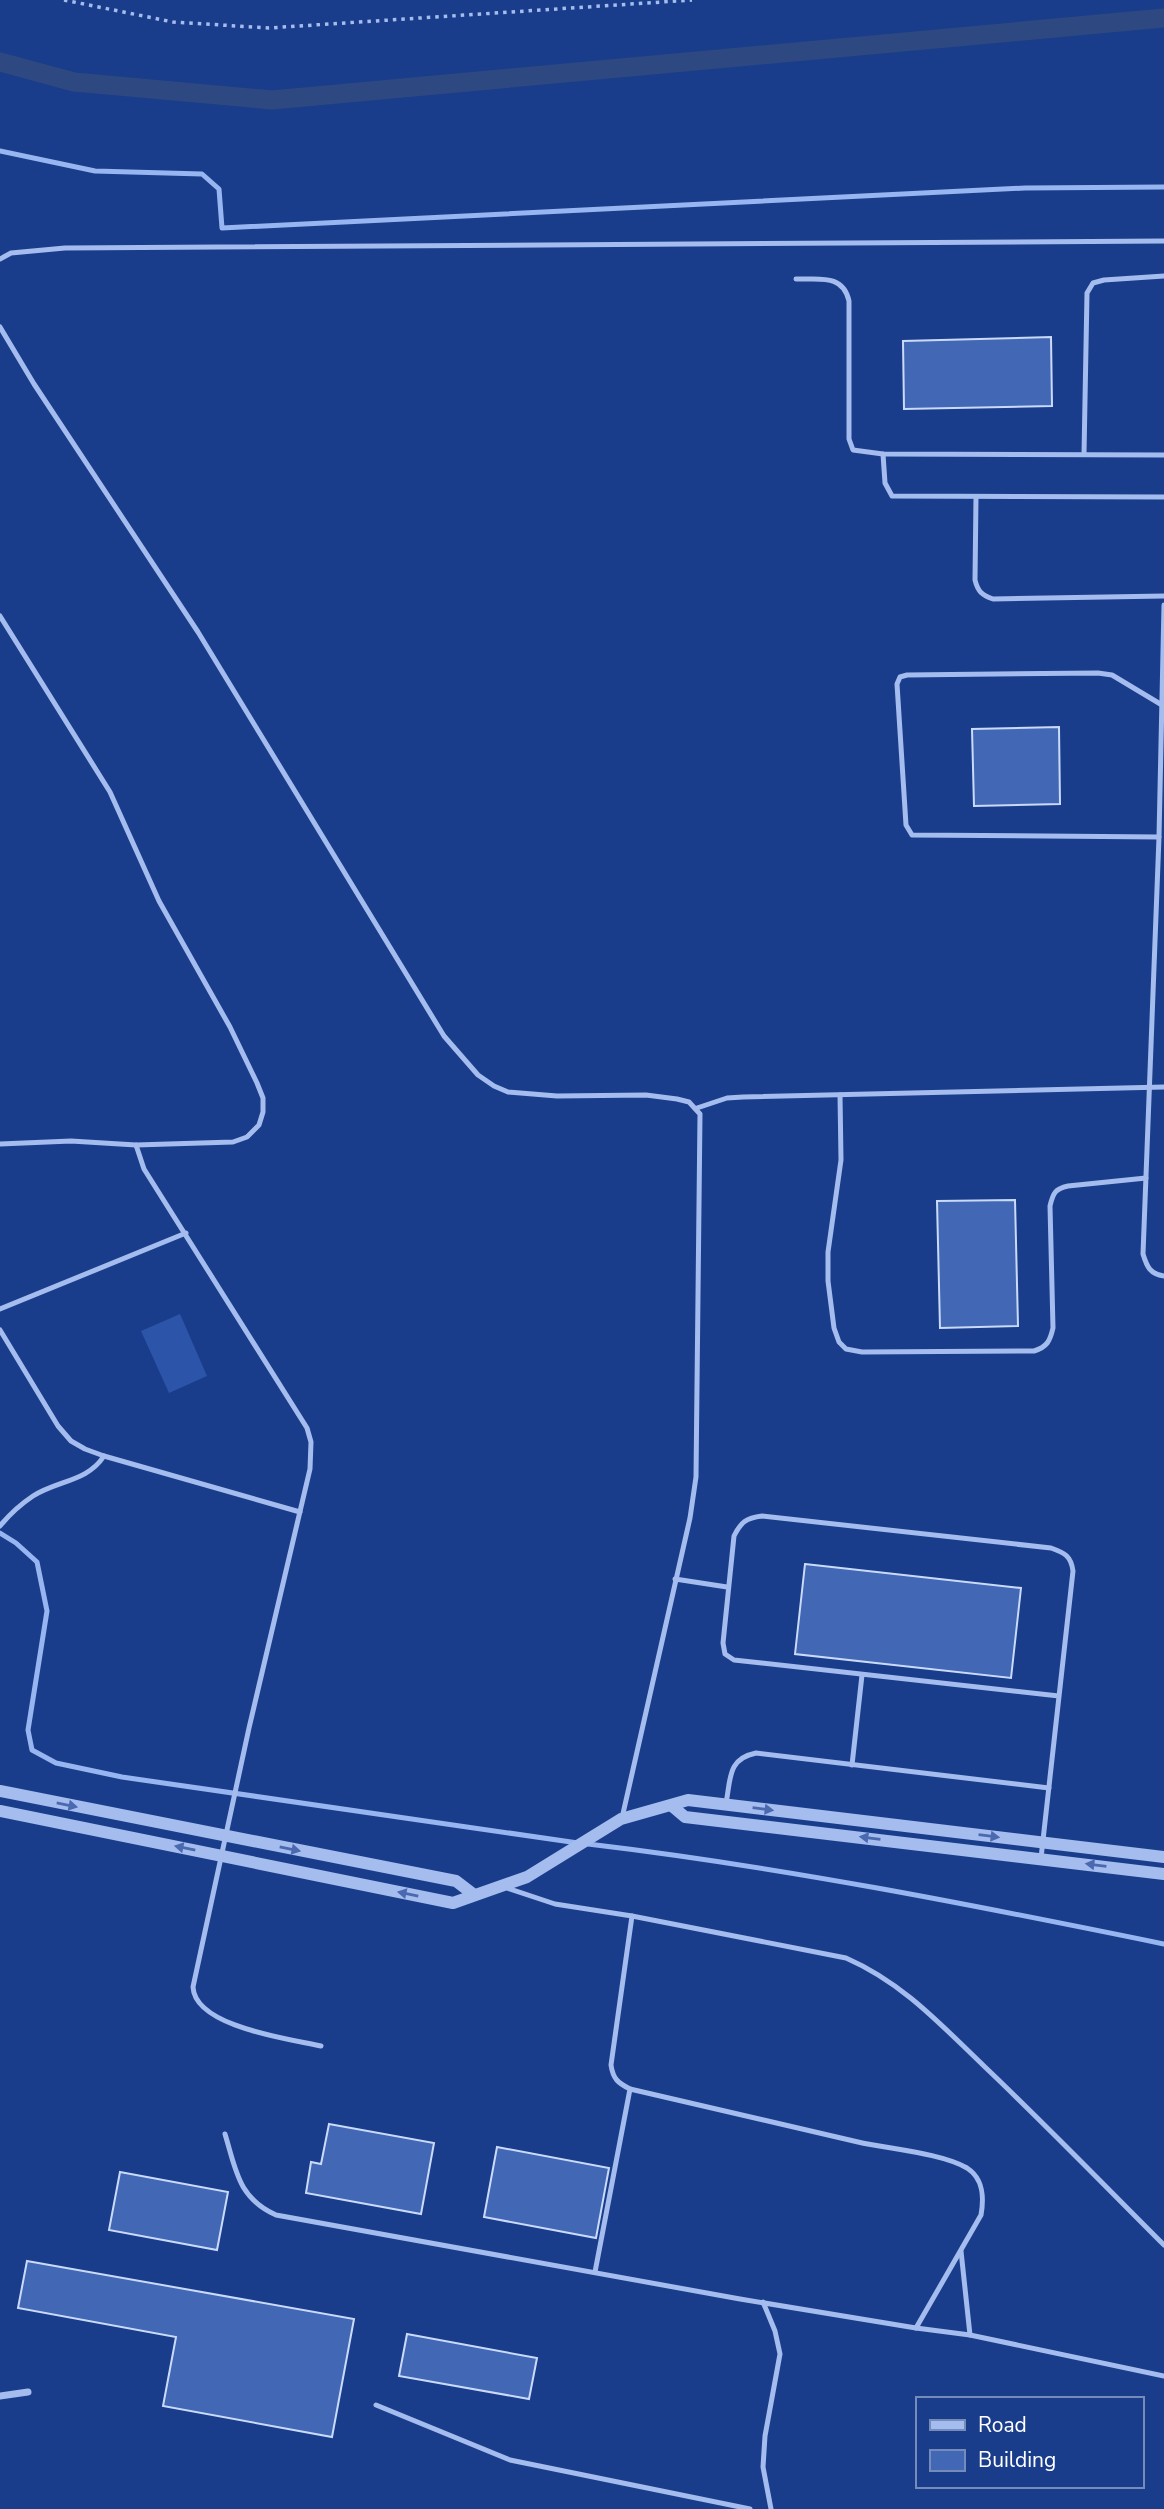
<svg xmlns="http://www.w3.org/2000/svg" width="1164" height="2509" viewBox="0 0 1164 2509" font-family="'Nunito Sans',sans-serif">
<rect width="100%" height="100%" fill="#193d8b"/>
<polygon fill="#2c55a9" points="180,1314 207,1376 169,1393 141,1331"/>
<g fill="none" stroke-linecap="round" stroke-linejoin="round">
<g stroke="#97b5f0" stroke-width="5">
<polyline points="0,151 95,171 202,174 219,189 222,228 1025,188 1164,187"/>
<polyline points="0,1533 16,1543 37,1562 47,1611 28,1730 32,1750 56,1763 122,1777 578,1843"/>
<path d="M588,1844c194,23 385,61 576,100"/>
</g>
<polyline stroke="#2e4882" stroke-width="19" points="0,62 74,82 272,100 1164,18"/>
</g>
<g fill="#4267b4" stroke="#cadafa" stroke-width="2">
<polygon points="1051,337 1052,406 904,409 903,341"/>
<polygon points="1059,727 1060,804 974,806 972,729"/>
<polygon points="1015,1200 1018,1326 940,1328 937,1201"/>
<polygon points="805,1564 1021,1588 1011,1678 795,1654"/>
<polygon points="329,2124 434,2143 421,2214 306,2193 311,2162 321,2164"/>
<polygon points="497,2147 609,2168 596,2238 484,2217"/>
<polygon points="120,2172 228,2192 217,2250 109,2230"/>
<polygon points="27,2261 354,2319 332,2437 163,2406 176,2337 18,2308"/>
<polygon points="407,2334 537,2358 529,2399 399,2376"/>
</g>
<g fill="none" stroke-linecap="round" stroke-linejoin="round">
<polyline stroke="#a4bcee" stroke-width="3.5" stroke-dasharray="3.5 5" stroke-linecap="butt" points="64,0 173,22 269,28 692,0"/>
<g stroke="#a4bcee" stroke-width="5">
<polyline points="0,259 11,253 65,248 1164,241"/>
<path d="M796,279c22,1 47,-6 53,22v138l4,11 30,4 281,1"/>
<polyline points="0,327 34,384 198,632 444,1036 478,1075 494,1086 508,1092 557,1096 646,1095 677,1099 689,1102 700,1114 696,1477 690,1518 622,1818"/>
<polyline points="883,454 885,483 892,496 1164,497"/>
<polyline points="1084,454 1087,293 1093,283 1104,280 1164,276"/>
<path d="M976,497l-1,83c3,12 7,15 18,19l171,-3"/>
<path d="M1164,605l-5,232 -16,417c4,13 7,20 21,22"/>
<polyline points="0,616 110,792 159,901 230,1027 257,1083 263,1098 263,1112 259,1125 247,1137 233,1142 136,1145 71,1141 0,1144"/>
<polyline points="1159,837 912,835 906,825 897,684 900,677 907,675 1098,673 1112,675 1162,705"/>
<path d="M840,1095l1,65 -13,92v29l6,47 5,14 7,7 16,3 172,-1c13,-4 16,-10 19,-23l-3,-122c3,-13 5,-17 18,-20l78,-8"/>
<polyline points="697,1108 727,1098 743,1097 1164,1087"/>
<path d="M136,1145l8,24 163,259 4,14 -1,27 -61,259 -56,259c2,40 97,52 128,59"/>
<polyline points="0,1309 186,1233"/>
<polyline points="0,1330 58,1426 71,1441 85,1449 104,1456 300,1512"/>
<path d="M0,1526c9,-11 21,-22 33,-30 25,-16 54,-14 71,-40"/>
<polyline points="675,1579 727,1587"/>
<polyline points="852,1765 862,1675"/>
<path d="M726,1803c5,-24 1,-44 30,-50l293,35"/>
<path d="M1041,1858l32,-287c-2,-15 -8,-18 -22,-23l-289,-32c-16,2 -21,6 -28,20l-11,107 2,11 9,6 325,36"/>
<path d="M507,1888l48,16 77,12 214,42c57,25 94,66 139,109 61,58 119,118 179,178"/>
<path d="M632,1916l-21,149c2,14 7,18 19,24 76,18 152,36 228,53 31,7 83,11 109,26 17,11 17,30 14,47l-65,113"/>
<path d="M225,2134c11,36 13,64 51,81l464,84 176,29 54,7 194,41"/>
<polyline points="961,2251 970,2335"/>
<polyline points="595,2272 630,2089"/>
<polyline points="763,2302 775,2331 780,2354 765,2436 763,2467 771,2509"/>
<polyline points="376,2405 510,2460 750,2509"/>
</g>
<polyline stroke="#a4bcee" stroke-width="7" points="0,2396 28,2392"/>
<g stroke="#a4bcee" stroke-width="12">
<polyline points="0,1791 456,1881 473,1894"/>
<polyline points="672,1806 685,1817 1164,1874"/>
<polyline points="0,1811 453,1903 527,1877 621,1819 688,1800 1164,1857"/>
</g>
</g>
<defs><path id="oneway-solid" d="M-6-.8H1V-3.2L6.5 0L1 3.2V.8H-6Z" transform="scale(1.75)"/></defs>
<g fill="#4a69ae">
<use href="#oneway-solid" transform="translate(67 1805) rotate(11)"/>
<use href="#oneway-solid" transform="translate(763 1809) rotate(7)"/>
<use href="#oneway-solid" transform="translate(989 1836) rotate(7)"/>
<use href="#oneway-solid" transform="translate(870 1838) rotate(-173)"/>
<use href="#oneway-solid" transform="translate(185 1848) rotate(-169)"/>
<use href="#oneway-solid" transform="translate(290 1849) rotate(11)"/>
<use href="#oneway-solid" transform="translate(1096 1865) rotate(-173)"/>
<use href="#oneway-solid" transform="translate(408 1894) rotate(-168)"/>
</g>
<rect x="916" y="2397" width="228" height="91" fill="#193d8b" stroke="#758bb9" stroke-width="2"/>
<rect x="930" y="2420" width="35" height="10" fill="#a4bcee" stroke="#758bb9" stroke-width="2"/>
<text x="978" y="2432" font-size="21" fill="#ffffff">Road</text>
<rect x="930" y="2450" width="35" height="21" fill="#4267b4" stroke="#758bb9" stroke-width="2"/>
<text x="978" y="2467" font-size="21" fill="#ffffff">Building</text>
</svg>
